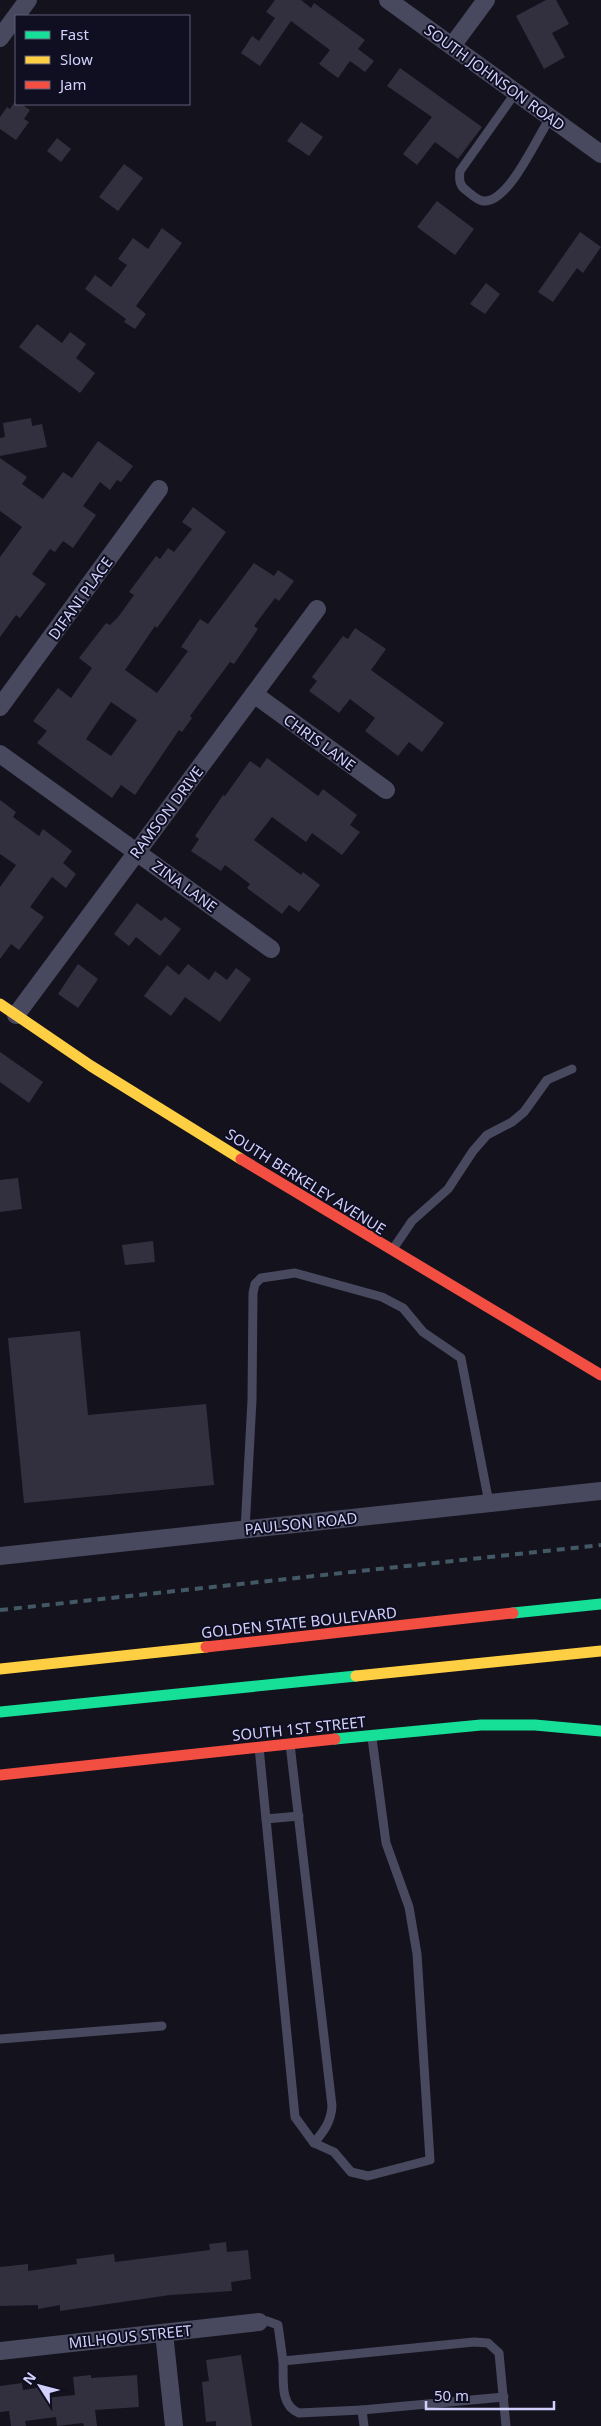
<svg xmlns="http://www.w3.org/2000/svg" width="601" height="2426" viewBox="0 0 601 2426" font-family="'Noto Sans',sans-serif">
<rect width="100%" height="100%" fill="#14121d"/>
<g fill="#32303f" fill-rule="evenodd">
<polygon points="275,0 301,0 311,8 314,3 365,40 358,49 374,61 365,72 350,61 338,78 319,64 330,50 291,21 260,66 241,53 252,36 259,41 275,18 266,12"/>
<polygon points="546,0 556,0 569,24 552,33 565,57 544,69 516,16"/>
<polygon points="400,68 482,127 458,159 435,142 417,165 403,154 432,117 387,86"/>
<polygon points="16,100 16,104 21,104 30,110 24,119 29,122 16,140 0,129 0,117 7,107 10,109"/>
<polygon points="301,122 323,137 309,156 287,141"/>
<polygon points="57,138 71,149 61,162 47,151"/>
<polygon points="124,164 143,178 118,211 99,197"/>
<polygon points="437,201 474,229 455,255 417,227"/>
<polygon points="162,228 182,243 136,306 146,314 135,329 124,322 126,319 85,289 95,275 111,287 127,265 118,259 133,238 148,249"/>
<polygon points="580,232 601,247 583,273 577,268 553,302 538,292"/>
<polygon points="486,283 500,294 485,314 470,304"/>
<polygon points="37,324 62,343 70,332 86,344 76,358 95,373 80,393 19,347"/>
<polygon points="31,418 32,426 42,424 47,447 0,456 0,438 5,437 3,423"/>
<polygon points="98,441 133,466 121,482 117,480 110,490 100,482 83,506 96,515 73,548 63,541 55,552 50,549 32,574 46,584 20,618 16,615 0,637 0,557 22,527 0,511 0,458 27,477 22,484 43,499 63,472 72,478"/>
<path d="M193,507l33,25 -69,96 -2,-2 -30,44 7,5 25,18 31,-42 -7,-4 19,-28 8,5 46,-61 20,13 4,-6 16,11 -15,20 -4,-3 -21,28 4,3 -24,35 -4,-2 -40,54 2,2 -10,14 -3,-2 -44,65 -14,-10 -9,13 -75,-55 10,-12 -14,-10 25,-33 13,10 21,-30 -13,-10 27,-35 4,2 9,-9 15,-21 -5,-3 27,-36 4,3 8,-11 6,4 18,-23 -10,-7zM111,702l26,18 -26,36 -25,-17z"/>
<polygon points="355,628 386,649 371,670 444,723 422,752 409,742 398,756 365,731 375,718 350,699 339,713 309,691 317,681 312,677 324,661 343,636 348,639"/>
<polygon points="267,758 318,796 323,789 357,815 350,825 360,832 342,855 312,833 306,842 272,817 254,840 301,875 303,872 320,885 299,912 289,905 282,914 247,888 250,884 225,865 221,871 191,851 199,839 195,836 223,795 225,796 250,761 260,768"/>
<polygon points="0,800 16,812 13,817 39,836 43,829 72,851 63,863 76,874 66,888 52,877 30,907 44,917 19,950 11,944 0,959 0,887 16,865 0,854"/>
<polygon points="137,903 161,921 165,917 181,929 160,956 136,937 129,946 114,934"/>
<polygon points="78,964 98,979 78,1008 58,994"/>
<polygon points="188,964 209,980 215,971 227,980 236,968 251,979 220,1022 185,997 171,1016 144,996 167,965 179,975"/>
<polygon points="0,1052 43,1082 29,1103 0,1082"/>
<polygon points="18,1178 22,1209 0,1212 0,1180"/>
<polygon points="153,1241 155,1262 125,1265 122,1245"/>
<polygon points="80,1331 88,1415 206,1404 214,1485 24,1503 8,1338"/>
<polygon points="226,2242 227,2252 248,2250 251,2279 231,2282 232,2291 170,2295 60,2311 60,2305 38,2309 38,2305 0,2306 0,2267 28,2264 28,2271 77,2264 76,2259 114,2254 115,2262 210,2250 209,2244"/>
<polygon points="241,2355 252,2426 216,2426 216,2421 206,2422 202,2382 209,2381 206,2360"/>
<polygon points="91,2375 91,2378 137,2375 139,2407 95,2410 97,2426 84,2426 83,2423 57,2426 56,2417 25,2421 26,2426 11,2426 9,2411 0,2412 0,2386 22,2383 23,2390 44,2387 45,2398 75,2395 73,2377"/>
</g>
<g fill="none" stroke-linecap="round" stroke-linejoin="round">
<g stroke="#48485e" stroke-width="9">
<path d="M516,92l-56,79c-1,8 -1,15 7,20 5,4 10,9 16,10 26,3 54,-65 68,-84"/>
<polyline points="393,1249 412,1221 448,1189 473,1151 487,1135 512,1122 524,1112 547,1080 572,1069"/>
<polyline points="245,1530 252,1400 253,1293 255,1284 261,1278 295,1273 382,1297 403,1308 423,1332 461,1358 489,1503"/>
<path d="M290,1744l42,362c-1,16 -8,25 -18,37"/>
<polyline points="259,1747 295,2117 314,2143 334,2152 351,2172 368,2176 430,2160 417,1954 409,1907 386,1843 372,1738"/>
<polyline points="266,1819 299,1816"/>
<polyline points="0,2039 162,2026"/>
<polyline points="259,2322 267,2321 278,2325 283,2361 474,2342 488,2343 499,2353 506,2426"/>
<path d="M283,2361c1,18 -4,44 16,52l63,-3 2,16"/>
<polyline points="362,2410 504,2397"/>
</g>
<g stroke="#48485e" stroke-width="18">
<polyline points="388,0 601,154"/>
<polyline points="0,38 28,0"/>
<polyline points="452,46 486,0"/>
<polyline points="254,694 386,790"/>
<polyline points="0,707 159,489"/>
<polyline points="0,754 271,949"/>
<polyline points="16,1015 317,609"/>
<polyline points="0,1556 601,1491"/>
<polyline points="164,2333 174,2426"/>
<polyline points="0,2351 259,2322"/>
</g>
<g stroke="#16e098" stroke-width="11">
<polyline points="513,1613 601,1604"/>
<polyline points="0,1712 356,1676"/>
<polyline points="335,1739 481,1725 535,1725 601,1731"/>
</g>
<g stroke="#ffcf43" stroke-width="11">
<polyline points="0,1004 91,1066 241,1159"/>
<polyline points="0,1669 206,1647"/>
<polyline points="356,1676 601,1651"/>
</g>
<g stroke="#f24e42" stroke-width="11">
<polyline points="241,1159 601,1375"/>
<polyline points="206,1647 513,1613"/>
<polyline points="0,1775 335,1739"/>
</g>
<polyline stroke="#425864" stroke-width="4" stroke-dasharray="8 6" stroke-linecap="butt" points="0,1610 601,1545"/>
</g>
<g text-anchor="middle" dominant-baseline="central" stroke-width="4" stroke-linejoin="round" paint-order="stroke">
<g font-size="15" fill="#d2d1fd" stroke="#100e21">
<text transform="translate(495 77) rotate(36)">SOUTH JOHNSON ROAD</text>
<text transform="translate(80 598) rotate(-54)">DIFANI PLACE</text>
<text transform="translate(320 742) rotate(36)">CHRIS LANE</text>
<text transform="translate(166 812) rotate(-53)">RAMSON DRIVE</text>
<text transform="translate(185 886) rotate(36)">ZINA LANE</text>
<text transform="translate(306 1181) rotate(32)">SOUTH BERKELEY AVENUE</text>
<text transform="translate(301 1523) rotate(-6)">PAULSON ROAD</text>
<text transform="translate(299 1622) rotate(-6)">GOLDEN STATE BOULEVARD</text>
<text transform="translate(299 1728) rotate(-6)">SOUTH 1ST STREET</text>
<text transform="translate(130 2336) rotate(-6)">MILHOUS STREET</text>
</g>
</g>
<rect x="15" y="15" width="175" height="90" fill="#100e21" stroke="#5e5c79"/>
<rect x="25" y="31" width="25" height="8" fill="#16e098" stroke="#5e5c79"/>
<text x="60" y="40" font-size="15" fill="#d2d1fd">Fast</text>
<rect x="25" y="56" width="25" height="8" fill="#ffcf43" stroke="#5e5c79"/>
<text x="60" y="65" font-size="15" fill="#d2d1fd">Slow</text>
<rect x="25" y="81" width="25" height="8" fill="#f24e42" stroke="#5e5c79"/>
<text x="60" y="90" font-size="15" fill="#d2d1fd">Jam</text>
<g transform="translate(40 2386) rotate(306)" stroke="#100e21" stroke-width="4" paint-order="stroke">
<path d="M0-4L9 19L0 12L-9 19Z" fill="#d2d1fd"/>
<text y="-8" font-size="14" font-weight="bold" text-anchor="middle" fill="#d2d1fd">N</text>
</g>
<path d="M426 2401v8h128v-8" fill="none" stroke="#d2d1fd" stroke-width="2.5"/>
<text x="434" y="2401" font-size="15" fill="#d2d1fd" stroke="#100e21" stroke-width="4" paint-order="stroke">50 m</text>
</svg>
